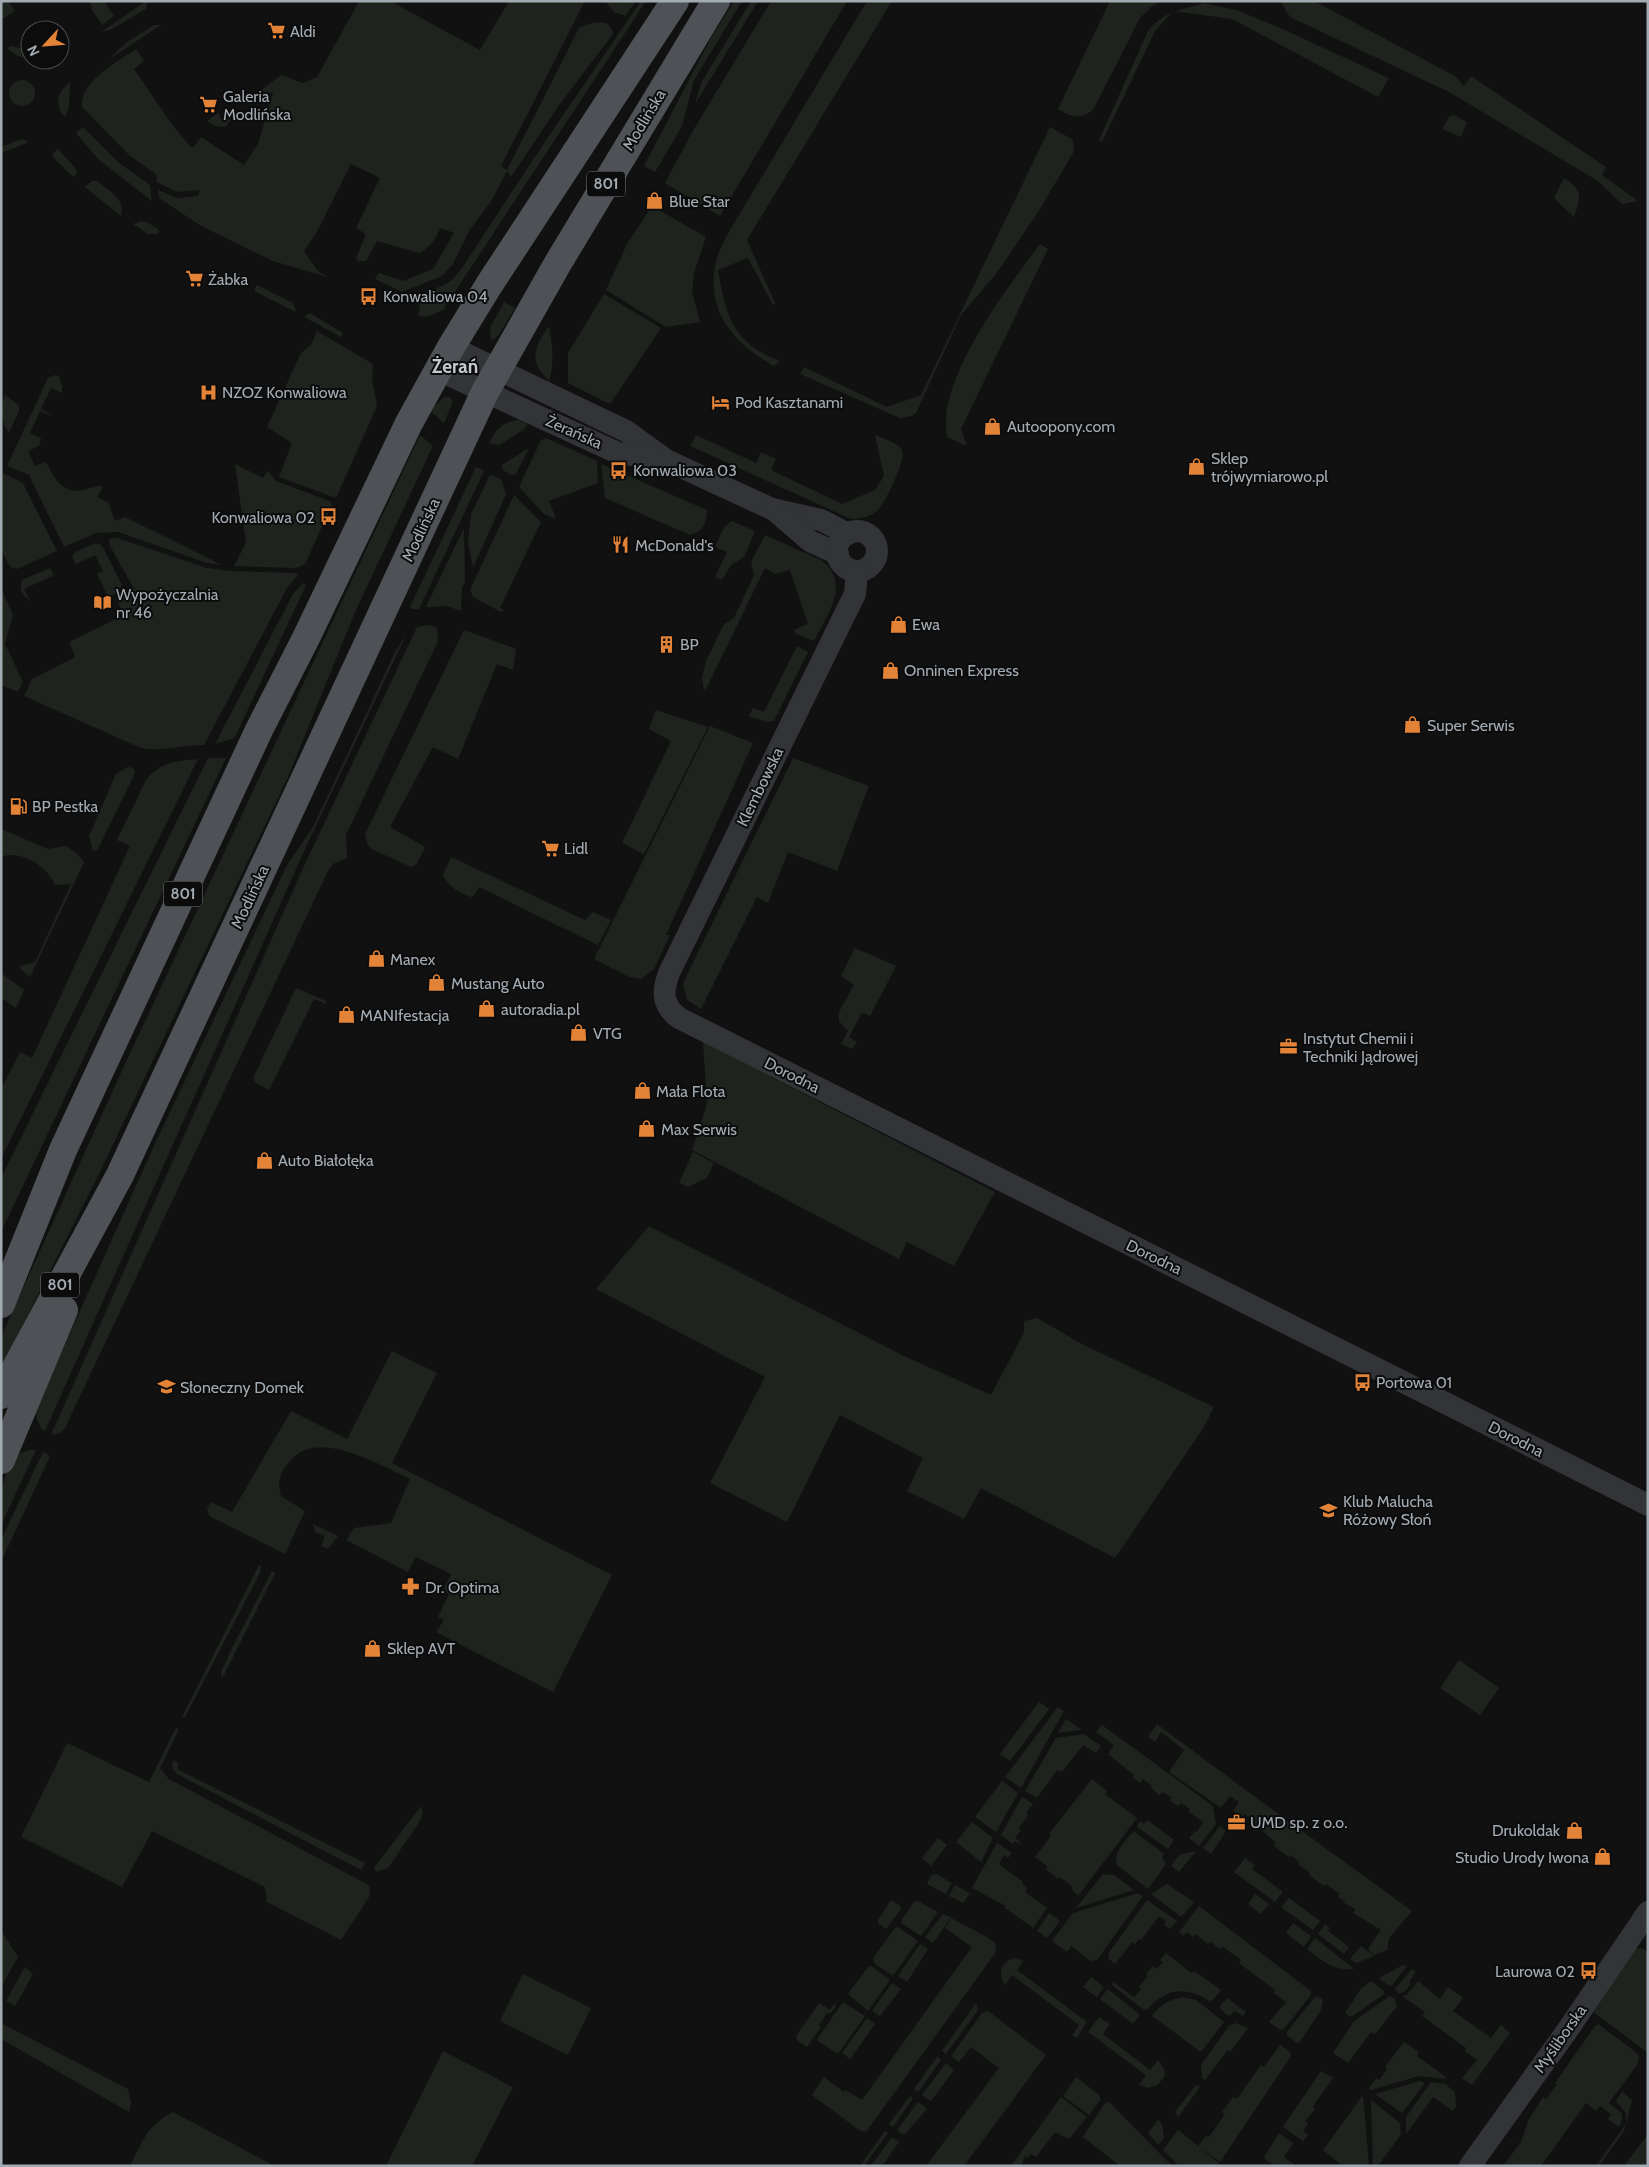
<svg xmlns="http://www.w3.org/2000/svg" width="1649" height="2167" viewBox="0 0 1649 2167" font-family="Cabin,sans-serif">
<rect width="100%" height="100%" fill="#111112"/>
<g fill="#1e241d">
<polygon points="1,1 8,1 15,11 3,19"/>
<polygon points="90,1 104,1 114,16 102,25 92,10"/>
<polygon points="146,1 148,1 146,9 112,29 101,32"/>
<path d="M359,1h31l90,49 29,-49h76l-84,165 6,4 72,-142c12,-5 31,-12 34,6l-53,70 -49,73 -4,-6 -15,29 -23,31 -16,33 -11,12 -40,16 -27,-13 4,-6 24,8 30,-12 21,-36 -14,-5c-5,13 -9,18 -21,25l-42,-12 -11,20h-8l-2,-3 10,-24 -10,-6 24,-50 -29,-14 -33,66 -14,21 13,19 10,7 -54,-16 -72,-35 -42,-28 -1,-8 18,8 22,-2 2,-6 -23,2 -20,-10 -1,-8 -26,-18 -48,-49c-3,-25 36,-46 54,-58l8,12 -10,8 39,57 18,21 2,1 8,-11 43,28 14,-21 15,-51 -13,-2 21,-16 22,8 14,-6z"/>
<polygon points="605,1 636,1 625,16 614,12"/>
<polygon points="641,1 646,1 443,310 429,316 418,316 420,306 417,298 451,281 462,268 540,149"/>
<polygon points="734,1 742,1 694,80 682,126 655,172 644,166 712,36"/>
<polygon points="751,1 758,1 695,104 701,83"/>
<polygon points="771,1 847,1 720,216 665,183 694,129"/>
<path d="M867,1h25l-145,239 28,63 -2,2 -25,-47 -30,12c8,45 14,73 62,91l-6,5c-38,-21 -67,-52 -59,-99 2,-15 11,-29 18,-42z"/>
<path d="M1110,1h52l-11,6 -11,11 -47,92c-13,10 -21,7 -35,-1z"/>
<polygon points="1280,1 1314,1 1455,76 1464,86 1471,76 1606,167 1602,175 1638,201 1622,204 1598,181 1449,92 1290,17"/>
<path d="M1204,3l32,7 42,17 111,51 -11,19 -146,-78 -59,-8 -18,20 -53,111 -3,-2 49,-109c20,-23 30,-19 56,-28z"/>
<polygon points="154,25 161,25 108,60 127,42"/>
<polygon points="11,46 30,50 30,59 18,56 6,48"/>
<circle cx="22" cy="93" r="13"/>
<path d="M70,82l-1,25 -4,10c-11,-12 -8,-25 5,-35z"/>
<polygon points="232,111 230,121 225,127 215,126 208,122 208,120 218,113 221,119"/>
<polygon points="1454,115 1467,122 1461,137 1442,129 1449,117"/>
<polygon points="83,127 119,163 150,185 152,201 98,159 76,133"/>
<polygon points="1050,127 1072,139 1074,146 1073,153 1040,209 996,274 961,315 916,413 912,416 900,418 800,374 804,367 887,407 921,395"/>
<polygon points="19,140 26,140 27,143 1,153 1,147"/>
<polygon points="58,149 76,169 77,174 73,177 53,157 53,154"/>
<path d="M1564,178c19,12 17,19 10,39l-20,-19z"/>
<path d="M92,181h5c12,10 29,18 24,35l-36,-29z"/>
<polygon points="652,206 706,237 694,273 692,292 700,322 666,327 606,290 627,244"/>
<polygon points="141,221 149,223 159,230 158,234 148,234 133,224"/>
<path d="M1040,244l8,5 -87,180 6,17 -20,-9c-11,-58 60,-148 93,-193z"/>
<polygon points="257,285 293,303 296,312 254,291"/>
<polygon points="604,294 661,328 610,404 568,383 568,353"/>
<polygon points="504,302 515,308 498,336 491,341 490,328"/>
<polygon points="310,313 343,333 341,337 304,317"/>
<path d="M549,326c3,18 6,37 0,55 -21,-20 -15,-33 0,-55z"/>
<polygon points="317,331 373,364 372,379 377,406 336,498 279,477 292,443 267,427 301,353 311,345"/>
<path d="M55,375l4,2 3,9v7l-11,-5 -10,21 11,6 -1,1 -11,-5 -10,22 11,5 -2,8 -11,5 7,15 11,-4c8,16 16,32 37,28 7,-1 12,-5 20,-4l-6,11 11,5 7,19 10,-4 97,48 -15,-2 -89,-31 -22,1 -32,14 -35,-72 -22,-9 41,-88z"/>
<path d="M5,395l14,10v6l-10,22c-9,-12 -9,-24 -4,-38z"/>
<polygon points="445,397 450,397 453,401 444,423 432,412 434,406"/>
<path d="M518,420l10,4 -5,6 -24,15 -10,-2c7,-14 13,-21 29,-23z"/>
<polygon points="420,435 433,446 356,610 288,777 99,1174 1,1368 1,1337 29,1275 124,1066"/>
<path d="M696,435l60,28 5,-11 15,7 -5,11 71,34 33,-14 9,-14 -9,-41c7,3 23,7 27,15 4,11 -17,53 -25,61 -7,6 -17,8 -26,8l-161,-73z"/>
<polygon points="546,438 597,461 598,483 549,501 556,519 544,514 519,487 541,440"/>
<polygon points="529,448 516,474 511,475 503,470 502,465"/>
<polygon points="235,464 263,478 268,471 276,481 330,501 332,505 330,509 305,564 296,568 234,566 246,543"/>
<path d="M601,464l106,46c0,12 -4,22 -17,25l-85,-37z"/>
<polygon points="476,467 484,471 419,609 412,609 410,607"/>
<polygon points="3,473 23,483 57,551 17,569 10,567 1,549 1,476"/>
<polygon points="490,475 501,479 506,494 473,568 468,542 471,514"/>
<polygon points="514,495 541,522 500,608 504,610 501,612 473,597 470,590"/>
<polygon points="732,521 755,531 744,557 731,565 722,580 715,577 727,552 715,547 724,527"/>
<polygon points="464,528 465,582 462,588 461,611 447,606 426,607"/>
<path d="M765,535l56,25c31,24 6,54 -7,81l-18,-7 -2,-4 14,-6 -18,-54 -15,4 -10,-6 -58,119 -3,3 -2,-12 4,-17 18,-37 10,-6 20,-43 -3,-13z"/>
<path d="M111,538h6l90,30 24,3 66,2 1,2 -11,13 -83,157c-21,0 -42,7 -63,3l-117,-52 8,-17 43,-22 -6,-15 55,-27 -8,-16 18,-10 -24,-43 -1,-5z"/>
<polygon points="95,543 100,544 104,549 122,585 119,592 108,597 97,574 103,571 95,555 76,564 72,558 74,553"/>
<path d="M50,568l4,7 -30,14 6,12c-8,-7 -11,-11 -8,-21z"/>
<polygon points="303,583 306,585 236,735 232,739 215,744 293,594"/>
<polygon points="1,588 13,615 5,644 23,682 18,692 1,685"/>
<polygon points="430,625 437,628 438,641 346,835 347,858 333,864 328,871 65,1428 60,1433 51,1435 304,866 417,627"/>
<polygon points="464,630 516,649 513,670 497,664 458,759 433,747 390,827 425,847 416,865 411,867 374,850 368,846 365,834"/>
<polygon points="406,635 305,849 45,1431 41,1428 37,1420 36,1409 152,1150 287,865 313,827 396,650"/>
<polygon points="797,646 808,652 774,721 767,722 749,716 753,708 764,712"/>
<polygon points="656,710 708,727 644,854 622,843 671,741 649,729"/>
<polygon points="710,726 753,743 666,935 670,935 654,969 641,979 629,977 594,959"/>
<polygon points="208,758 226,758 1,1232 1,1178"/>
<polygon points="793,758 869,786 867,791 837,871 788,852 768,903 757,897 701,1009 687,1000 683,983"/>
<path d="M198,759l-197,400v-70l19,-37 12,6 98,-212 -13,-6 29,-60c14,-18 30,-19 52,-21z"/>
<polygon points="128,767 133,768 135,773 98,849 93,851 89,836 116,774"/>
<path d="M1,829l47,20 18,-3 10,7 8,9 -54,115 -9,-7 -1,-4 15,-4 36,-78 -16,1c-7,-18 -34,-36 -54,-28z"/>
<path d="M451,857l134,63 7,-8 19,8 -13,25 -119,-58 -6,9 -3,1c-12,-6 -21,-9 -27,-22z"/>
<polygon points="855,948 896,966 870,1016 865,1013 861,1014 849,1037 857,1042 852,1049 841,1044 848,1031 839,1021 839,1012 854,985 841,976"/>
<polygon points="1,973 24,990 16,1008 1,998"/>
<polygon points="296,988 326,1001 326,1004 314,999 269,1090 256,1083 253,1078"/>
<polygon points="703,1042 995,1192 954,1266 907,1242 899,1259 692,1150 707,1104"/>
<polygon points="693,1152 714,1163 707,1178 688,1187 679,1183"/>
<polygon points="649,1226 908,1358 991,1395 1024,1333 1024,1321 1037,1318 1082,1344 1214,1407 1204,1427 1115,1558 981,1488 964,1519 915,1495 907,1491 923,1458 840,1415 787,1522 710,1483 765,1377 596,1289"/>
<path d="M392,1351l45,22 -45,90 220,112 -59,117 -117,-60 8,-12 -6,-3 11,-23 -6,-4 8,-16 -35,-17 -8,15 -62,-32 8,-12 37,-5 19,-44c-31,-14 -93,-52 -120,-18 -10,11 -13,20 -9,35l24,15 -20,43 -76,-38 -2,-8 4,-6 21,10 59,-101 56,28z"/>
<path d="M31,1450h5l-35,75c0,-26 -1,-71 30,-75z"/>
<polygon points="43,1452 50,1456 1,1562 1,1540"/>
<polygon points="313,1524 338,1536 328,1549 321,1546 325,1536 315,1532"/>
<polygon points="259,1565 261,1566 260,1573 185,1717 182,1717"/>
<polygon points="272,1571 275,1573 222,1679 221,1672 232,1648"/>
<polygon points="1459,1660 1499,1688 1480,1715 1440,1688"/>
<polygon points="1039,1702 1049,1709 1010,1761 1000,1754"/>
<polygon points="1058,1707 1064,1711 1021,1788 1005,1777"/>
<polygon points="1066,1719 1082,1730 1058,1733"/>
<polygon points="1157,1724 1247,1791 1412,1911 1389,1938 1387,1950 1374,1955 1368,1949 1381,1930 1353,1913 1355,1909 1344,1903 1345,1902 1338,1897 1340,1894 1326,1884 1324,1886 1309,1875 1310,1873 1298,1864 1299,1862 1291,1855 1289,1857 1274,1846 1276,1843 1253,1822 1253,1821 1245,1814 1242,1817 1233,1811 1239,1802 1230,1796 1221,1808 1169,1772 1184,1750 1161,1732 1155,1742 1148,1737"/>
<polygon points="1102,1725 1213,1806 1216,1824 1199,1846 1189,1838 1195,1831 1197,1832 1203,1822 1189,1812 1190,1809 1181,1803 1178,1806 1170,1801 1172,1798 1162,1792 1159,1795 1151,1788 1152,1786 1143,1779 1140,1783 1133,1778 1134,1775 1108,1754 1114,1745 1096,1732"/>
<polygon points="176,1728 179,1729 160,1768 169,1779 367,1884 370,1888 369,1897 341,1940 267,1902 265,1887 152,1831 122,1887 21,1837 67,1743 149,1782"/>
<polygon points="1084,1734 1101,1746 1096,1753 1083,1745 1062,1772 1057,1770 1037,1798 1025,1791 1056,1738"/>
<polygon points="173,1760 179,1764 177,1769 365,1863 361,1870 177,1774 172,1768"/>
<polygon points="1092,1779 1107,1791 1105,1794 1137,1818 1078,1896 1072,1889 1073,1887 1060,1877 1058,1879 1046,1869 1047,1866 1035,1857 1051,1836 1049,1834"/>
<polygon points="1002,1781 1018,1793 996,1832 975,1817"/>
<polygon points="1022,1797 1033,1804 1026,1813 1028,1815 1019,1828 1021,1830 1015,1838 1020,1842 1019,1844 1015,1841 1013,1844 1001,1835"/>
<polygon points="421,1806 423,1813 418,1824 388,1868 376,1872 374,1868"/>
<polygon points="1147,1820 1174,1840 1168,1849 1137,1827 1140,1821 1144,1824"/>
<polygon points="972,1822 993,1838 981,1862 956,1842"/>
<polygon points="1220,1826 1226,1831 1211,1854 1203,1848"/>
<path d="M1134,1831l30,23 -2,4 4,6 -18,25 -30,-23c-7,-12 8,-26 16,-35z"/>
<polygon points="938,1838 947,1845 931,1866 922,1858"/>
<polygon points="997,1843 1012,1853 1008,1858 1004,1855 999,1864 1023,1882 1023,1885 1027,1888 1025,1892 1047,1908 1033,1928 1005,1908 1006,1906 972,1888"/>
<polygon points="1196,1851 1179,1872 1171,1866 1179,1855"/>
<polygon points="1245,1858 1255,1865 1252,1869 1283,1892 1275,1902 1234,1872"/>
<polygon points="936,1874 952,1883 946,1894 927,1884 931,1876"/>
<polygon points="1103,1874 1114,1875 1134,1890 1076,1908"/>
<polygon points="1167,1884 1194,1902 1183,1915 1180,1916 1151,1894"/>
<polygon points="955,1885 970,1893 963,1903 949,1896"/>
<polygon points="1138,1893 1143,1896 1097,1960 1091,1961 1071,1946 1067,1952 1052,1941 1073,1913"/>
<polygon points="1255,1894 1269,1904 1261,1914 1248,1904"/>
<polygon points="1289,1898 1320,1921 1313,1930 1281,1907"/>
<polygon points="891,1900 900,1906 901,1909 886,1929 878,1923 878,1920"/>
<polygon points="1147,1900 1177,1921 1170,1929 1164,1925 1166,1921 1159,1916 1141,1940 1139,1939 1135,1944 1132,1942 1115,1964 1109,1959 1108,1954"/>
<polygon points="918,1901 938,1912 921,1936 901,1923 901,1921 914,1902"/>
<polygon points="1199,1906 1311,1991 1311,1995 1284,2029 1280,2030 1269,2022 1286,2002 1274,1993 1275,1990 1239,1963 1241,1960 1223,1947 1220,1949 1211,1942 1208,1944 1196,1934 1193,1937 1187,1932 1183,1936 1179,1932"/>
<polygon points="1049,1913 1060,1921 1047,1938 1037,1931"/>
<polygon points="943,1914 951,1917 933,1943 925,1937"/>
<polygon points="951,1918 987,1937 995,1943 996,1952 866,2132 859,2130 812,2095 824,2077 844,2092 845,2090 862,2100 972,1947 945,1928"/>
<polygon points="1293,1923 1311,1936 1304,1947 1286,1933"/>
<polygon points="1325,1924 1330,1928 1328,1931 1349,1947 1344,1954 1318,1934"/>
<polygon points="898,1927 918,1941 893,1976 874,1963 873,1958 895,1928"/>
<polygon points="1,1930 18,1957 1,1987"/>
<path d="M1315,1938l39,31c-21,2 -31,-8 -47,-20z"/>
<polygon points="920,1944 928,1949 907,1982 898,1976"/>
<polygon points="1361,1946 1374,1956 1356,1963 1350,1959"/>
<polygon points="1641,1948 1648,1951 1647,2052 1593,2012 1632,1950"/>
<path d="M1166,1953l25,20 3,-2 27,19 -8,10 -4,1c-22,-15 -44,-13 -61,8l-4,1 -32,-25 1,-3 21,15 7,-8 -2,-2 9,-11 -2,-2 7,-8 4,3 6,-7 -3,-2z"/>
<path d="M1015,1958l8,3 -6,9 70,52 -10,16 -5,-3 7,-10 -67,-50 -7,10c-8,-12 -4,-24 10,-27z"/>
<polygon points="1403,1965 1407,1966 1392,1985 1389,1986 1379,1978"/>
<polygon points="871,1966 890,1980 868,2011 848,1994 868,1967"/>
<polygon points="25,1967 33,1974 15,2006 6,2001"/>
<polygon points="1412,1969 1416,1972 1409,1982 1411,1984 1405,1991 1399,1994 1395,1989"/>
<polygon points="523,1974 591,2008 568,2055 500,2021"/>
<polygon points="1091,1977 1104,1987 1097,1997 1083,1987"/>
<polygon points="1371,1981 1384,1991 1384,1994 1351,2017 1345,2013 1361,1989"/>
<polygon points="1418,1981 1440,1999 1448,1987 1463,1998 1453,2011 1491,2038 1501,2025 1510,2033 1472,2085 1462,2078 1477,2060 1465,2051 1466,2048 1422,2016 1425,2012 1402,1996 1407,1995"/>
<polygon points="892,1983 901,1989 880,2016 872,2011"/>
<polygon points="1108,1989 1140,2015 1133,2024 1100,1999"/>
<polygon points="1317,1996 1323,2000 1321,2010 1300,2042 1297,2043 1287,2035 1287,2032 1314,1998"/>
<polygon points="1390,1996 1395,1999 1397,2006 1375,2034 1371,2032 1348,2063 1333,2053 1354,2021"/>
<path d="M1182,1997l14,3 28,22 -23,30 -49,-36c8,-11 17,-16 30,-19z"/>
<polygon points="1227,1998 1246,2012 1243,2016 1235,2011 1229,2016 1221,2010 1220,2006"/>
<polygon points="843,2002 865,2016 838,2054 818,2041 818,2038"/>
<polygon points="819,2003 830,2010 834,2004 836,2006 830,2014 827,2013 819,2025 821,2027 807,2047 797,2040 796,2036"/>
<polygon points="976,2003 978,2010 946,2054 942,2051"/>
<polygon points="988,2011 1046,2055 964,2166 926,2166 999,2068 971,2047 959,2062 951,2056 982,2013"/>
<polygon points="1099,2017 1110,2024 1103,2034 1150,2070 1158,2060 1164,2069 1165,2075 1158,2085 1147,2088 1139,2085 1146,2075 1088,2032"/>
<polygon points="867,2018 875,2024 850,2059 842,2053"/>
<polygon points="1,2023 128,2089 131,2103 129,2112 1,2039"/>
<polygon points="1236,2023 1248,2028 1230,2052 1228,2050 1205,2080 1202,2078 1201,2065 1229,2026"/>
<polygon points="1598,2024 1637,2053 1639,2057 1637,2065 1609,2103 1622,2114 1622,2120 1619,2127 1608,2119 1611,2114 1600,2106 1596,2111 1586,2103 1541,2166 1503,2166 1521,2142 1529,2119 1543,2097 1546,2099 1557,2084 1555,2083 1595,2026"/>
<polygon points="1404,2042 1419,2052 1417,2056 1446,2077 1445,2079 1419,2076 1371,2090 1369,2088 1376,2078 1379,2080 1387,2070 1385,2067"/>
<polygon points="1280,2045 1290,2052 1291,2056 1220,2162 1198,2146 1206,2136 1209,2137 1225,2114 1222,2112 1233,2097 1237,2099 1261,2065 1264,2067"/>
<polygon points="443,2051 513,2087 472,2166 386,2166"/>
<polygon points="937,2057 941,2060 918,2092 914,2089"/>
<polygon points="946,2063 954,2070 931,2101 922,2095"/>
<polygon points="1321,2071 1333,2078 1313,2106 1315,2109 1305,2121 1308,2123 1303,2131 1308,2135 1303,2141 1283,2127"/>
<polygon points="1076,2077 1099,2095 1101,2099 1089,2115 1063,2096"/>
<polygon points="1420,2081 1425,2083 1402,2113 1375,2094"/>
<polygon points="1431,2082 1445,2084 1455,2092 1456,2107 1453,2111 1433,2097 1406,2134 1406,2117"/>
<polygon points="1198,2085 1200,2087 1178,2117 1175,2112 1195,2086"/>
<polygon points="1622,2092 1632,2100 1624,2131 1599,2166 1596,2166 1626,2124 1626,2113 1616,2101"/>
<polygon points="1363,2095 1369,2166 1343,2166 1323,2150"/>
<polygon points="910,2096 913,2098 893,2127 889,2124"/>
<polygon points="1061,2097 1087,2117 1069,2139 1055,2132 1036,2157 1031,2154 1028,2158 1025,2156 1021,2166 1011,2166"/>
<polygon points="1371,2100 1400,2123 1401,2134 1378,2166 1373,2166"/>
<polygon points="918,2102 927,2109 904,2135 897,2130"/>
<polygon points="1109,2102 1172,2166 1120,2166 1083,2137 1105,2103"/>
<path d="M173,2112l102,54h-145c13,-25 17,-41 43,-54z"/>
<polygon points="1158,2120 1162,2124 1164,2138 1158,2145 1148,2133"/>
<polygon points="1178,2130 1219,2163 1218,2166 1179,2166 1163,2150"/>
<polygon points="885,2131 888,2133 864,2166 860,2166"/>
<path d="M1279,2133l14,10 -9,14 12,9c-12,0 -27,1 -32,-9z"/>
<polygon points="1648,2134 1648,2166 1624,2166"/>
<polygon points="892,2137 899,2142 882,2166 871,2166"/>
</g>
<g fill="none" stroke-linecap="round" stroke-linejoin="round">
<g stroke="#323437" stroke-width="22">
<polyline points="451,347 626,431 666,460 772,509 821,520 848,534"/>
<polyline points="438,370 618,453 662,460"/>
<polyline points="775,511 810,541 838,554"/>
<circle cx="857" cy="551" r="20"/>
<path d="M857,571l-2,23 -11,22 -175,357c-7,19 -7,32 10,45l969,487"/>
<polyline points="1470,2166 1569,2028 1648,1912"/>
</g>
<g stroke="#4e5155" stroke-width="28">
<polyline points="1,1304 63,1150 259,730 306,638 409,423 451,347 489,285 675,1"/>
<polyline points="1,1395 120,1175 485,392 558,263 716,1"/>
<polyline points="1,1460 64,1310"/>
</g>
</g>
<defs>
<symbol id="supermarket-bare" viewBox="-9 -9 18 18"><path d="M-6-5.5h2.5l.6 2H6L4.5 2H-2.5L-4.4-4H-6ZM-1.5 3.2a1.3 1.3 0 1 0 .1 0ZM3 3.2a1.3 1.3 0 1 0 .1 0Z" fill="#e38337" stroke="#0c0c0d" stroke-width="2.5" paint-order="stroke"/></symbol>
<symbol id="shop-bare" viewBox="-9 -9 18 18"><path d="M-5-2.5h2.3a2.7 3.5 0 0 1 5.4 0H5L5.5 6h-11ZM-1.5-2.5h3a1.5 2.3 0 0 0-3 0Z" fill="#e38337" stroke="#0c0c0d" stroke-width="2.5" paint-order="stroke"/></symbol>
<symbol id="bus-bare" viewBox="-9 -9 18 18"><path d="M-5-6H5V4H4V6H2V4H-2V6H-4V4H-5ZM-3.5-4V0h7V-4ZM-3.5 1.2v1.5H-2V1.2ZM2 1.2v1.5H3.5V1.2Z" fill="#e38337" stroke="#0c0c0d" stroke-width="2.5" paint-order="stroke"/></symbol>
<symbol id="hospital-bare" viewBox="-9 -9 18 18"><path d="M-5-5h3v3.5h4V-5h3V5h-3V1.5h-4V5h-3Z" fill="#e38337" stroke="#0c0c0d" stroke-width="2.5" paint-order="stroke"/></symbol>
<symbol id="hotel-bare" viewBox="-9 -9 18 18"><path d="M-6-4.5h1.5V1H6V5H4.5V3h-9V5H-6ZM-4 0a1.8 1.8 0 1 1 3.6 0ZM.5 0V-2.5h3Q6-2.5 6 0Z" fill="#e38337" stroke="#0c0c0d" stroke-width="2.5" paint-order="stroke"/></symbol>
<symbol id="restaurant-bare" viewBox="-9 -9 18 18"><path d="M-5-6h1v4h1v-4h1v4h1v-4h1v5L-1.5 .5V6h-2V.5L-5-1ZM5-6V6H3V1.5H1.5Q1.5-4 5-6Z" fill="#e38337" stroke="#0c0c0d" stroke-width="2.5" paint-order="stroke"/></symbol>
<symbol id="library-bare" viewBox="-9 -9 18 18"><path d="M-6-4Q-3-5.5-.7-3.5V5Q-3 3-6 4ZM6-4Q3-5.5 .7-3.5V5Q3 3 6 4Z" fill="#e38337" stroke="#0c0c0d" stroke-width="2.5" paint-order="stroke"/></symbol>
<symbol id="building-bare" viewBox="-9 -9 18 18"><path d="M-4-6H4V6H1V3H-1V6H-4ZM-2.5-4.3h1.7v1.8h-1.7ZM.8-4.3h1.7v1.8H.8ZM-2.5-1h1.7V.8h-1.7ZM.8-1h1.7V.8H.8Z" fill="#e38337" stroke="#0c0c0d" stroke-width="2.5" paint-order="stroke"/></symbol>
<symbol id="fuel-bare" viewBox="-9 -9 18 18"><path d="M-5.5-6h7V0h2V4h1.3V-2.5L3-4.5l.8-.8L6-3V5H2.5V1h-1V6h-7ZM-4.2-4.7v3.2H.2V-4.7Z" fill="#e38337" stroke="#0c0c0d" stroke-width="2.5" paint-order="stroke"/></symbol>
<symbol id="office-bare" viewBox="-9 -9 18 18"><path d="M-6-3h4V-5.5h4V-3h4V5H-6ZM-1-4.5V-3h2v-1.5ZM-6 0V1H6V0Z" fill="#e38337" stroke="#0c0c0d" stroke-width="2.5" paint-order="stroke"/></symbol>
<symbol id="school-bare" viewBox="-9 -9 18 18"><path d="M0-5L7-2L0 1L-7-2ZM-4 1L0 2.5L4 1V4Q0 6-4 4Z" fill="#e38337" stroke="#0c0c0d" stroke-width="2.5" paint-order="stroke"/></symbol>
<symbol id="pharmacy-bare" viewBox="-9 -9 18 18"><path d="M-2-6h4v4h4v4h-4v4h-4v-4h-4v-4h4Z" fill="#e38337" stroke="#0c0c0d" stroke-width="2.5" paint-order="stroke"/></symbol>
</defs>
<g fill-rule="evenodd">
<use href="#supermarket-bare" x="264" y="18" width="25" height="25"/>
<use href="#supermarket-bare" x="196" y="92" width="25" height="25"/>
<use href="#shop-bare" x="642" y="188" width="25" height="25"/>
<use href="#supermarket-bare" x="182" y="266" width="25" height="25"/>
<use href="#bus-bare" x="356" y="284" width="25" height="25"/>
<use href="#hospital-bare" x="196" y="380" width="25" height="25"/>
<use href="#hotel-bare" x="708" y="390" width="25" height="25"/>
<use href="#shop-bare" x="980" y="414" width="25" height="25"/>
<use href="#shop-bare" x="1184" y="454" width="25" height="25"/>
<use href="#bus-bare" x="606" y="458" width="25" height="25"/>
<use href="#bus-bare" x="316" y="504" width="25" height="25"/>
<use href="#restaurant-bare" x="608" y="532" width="25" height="25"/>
<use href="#library-bare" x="90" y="590" width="25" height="25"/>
<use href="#shop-bare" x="886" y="612" width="25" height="25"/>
<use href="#building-bare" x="654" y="632" width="25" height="25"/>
<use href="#shop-bare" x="878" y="658" width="25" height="25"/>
<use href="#shop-bare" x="1400" y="712" width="25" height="25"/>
<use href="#fuel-bare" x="6" y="794" width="25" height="25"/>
<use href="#supermarket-bare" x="538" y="836" width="25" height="25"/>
<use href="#shop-bare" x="364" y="946" width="25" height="25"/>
<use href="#shop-bare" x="424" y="970" width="25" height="25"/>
<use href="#shop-bare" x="474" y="996" width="25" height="25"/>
<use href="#shop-bare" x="334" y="1002" width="25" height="25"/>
<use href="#shop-bare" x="566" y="1020" width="25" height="25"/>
<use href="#office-bare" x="1276" y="1034" width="25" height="25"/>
<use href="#shop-bare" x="630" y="1078" width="25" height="25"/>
<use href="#shop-bare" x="634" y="1116" width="25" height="25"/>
<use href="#shop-bare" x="252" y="1148" width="25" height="25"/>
<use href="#bus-bare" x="1350" y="1370" width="25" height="25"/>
<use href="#school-bare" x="154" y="1374" width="25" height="25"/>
<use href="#school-bare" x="1316" y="1498" width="25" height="25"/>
<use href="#pharmacy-bare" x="398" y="1574" width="25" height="25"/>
<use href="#shop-bare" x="360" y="1636" width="25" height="25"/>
<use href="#office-bare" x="1224" y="1810" width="25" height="25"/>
<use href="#shop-bare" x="1562" y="1818" width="25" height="25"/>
<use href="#shop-bare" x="1590" y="1844" width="25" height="25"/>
<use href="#bus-bare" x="1576" y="1958" width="25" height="25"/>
</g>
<g text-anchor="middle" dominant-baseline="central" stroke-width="4" stroke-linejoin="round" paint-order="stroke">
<g fill="#0c0c0d" stroke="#767b80" stroke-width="1">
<rect x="587" y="171.5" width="38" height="25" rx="4"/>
<rect x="164" y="881.5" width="38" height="25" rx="4"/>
<rect x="41" y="1272.5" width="38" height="25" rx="4"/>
</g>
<g font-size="15" font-weight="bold" fill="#a3abb2">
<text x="606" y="184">801</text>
<text x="183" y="894">801</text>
<text x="60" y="1285">801</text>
</g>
<g font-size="16" fill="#a3abb2" stroke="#0c0c0d" text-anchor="start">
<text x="290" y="31">Aldi</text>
<text x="223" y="96">Galeria<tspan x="223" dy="18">Modlińska</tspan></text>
<text x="669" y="201">Blue Star</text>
<text x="208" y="279">Żabka</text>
<text x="383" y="296">Konwaliowa 04</text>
<text x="222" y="392">NZOZ Konwaliowa</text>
<text x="735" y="402">Pod Kasztanami</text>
<text x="1007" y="426">Autoopony.com</text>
<text x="1211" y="458">Sklep<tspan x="1211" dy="18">trójwymiarowo.pl</tspan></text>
<text x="633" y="470">Konwaliowa 03</text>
<text x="315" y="517" text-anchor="end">Konwaliowa 02</text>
<text x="635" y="545">McDonald's</text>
<text x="116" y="594">Wypożyczalnia<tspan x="116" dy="18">nr 46</tspan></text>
<text x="912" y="624">Ewa</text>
<text x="680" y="644">BP</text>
<text x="904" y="670">Onninen Express</text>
<text x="1427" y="725">Super Serwis</text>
<text x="32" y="806">BP Pestka</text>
<text x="564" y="848">Lidl</text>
<text x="390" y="959">Manex</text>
<text x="451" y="983">Mustang Auto</text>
<text x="501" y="1009">autoradia.pl</text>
<text x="360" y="1015">MANIfestacja</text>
<text x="593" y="1033">VTG</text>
<text x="1303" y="1038">Instytut Chemii i<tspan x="1303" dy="18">Techniki Jądrowej</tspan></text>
<text x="656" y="1091">Mała Flota</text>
<text x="661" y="1129">Max Serwis</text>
<text x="278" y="1160">Auto Białołęka</text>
<text x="1376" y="1382">Portowa 01</text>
<text x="180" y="1387">Słoneczny Domek</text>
<text x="1343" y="1501">Klub Malucha<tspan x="1343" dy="18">Różowy Słoń</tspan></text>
<text x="425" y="1587">Dr. Optima</text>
<text x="387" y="1648">Sklep AVT</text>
<text x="1250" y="1822">UMD sp. z o.o.</text>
<text x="1560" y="1830" text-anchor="end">Drukoldak</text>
<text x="1589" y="1857" text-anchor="end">Studio Urody Iwona</text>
<text x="1575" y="1971" text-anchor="end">Laurowa 02</text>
</g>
<g font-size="16" fill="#a3abb2" stroke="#0c0c0d">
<text transform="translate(644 120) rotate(-59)">Modlińska</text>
<text transform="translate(574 432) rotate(24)">Żerańska</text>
<text transform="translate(421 530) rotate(-65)">Modlińska</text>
<text transform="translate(760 787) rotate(-64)">Klembowska</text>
<text transform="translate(250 897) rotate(-65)">Modlińska</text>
<text transform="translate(792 1075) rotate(27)">Dorodna</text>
<text transform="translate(1154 1257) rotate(26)">Dorodna</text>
<text transform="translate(1516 1439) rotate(27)">Dorodna</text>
<text transform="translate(1560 2039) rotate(-55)">Myśliborska</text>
</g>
<g font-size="19" font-weight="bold" fill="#c4c9ce" stroke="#0c0c0d">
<text x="455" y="366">Żerań</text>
</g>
</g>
<rect width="1649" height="2167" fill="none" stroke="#a3abb2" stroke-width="5"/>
<g transform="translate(45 45) rotate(244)"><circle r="24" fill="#0c0c0d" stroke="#484c4f"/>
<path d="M0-4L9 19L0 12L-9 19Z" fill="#e38337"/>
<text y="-8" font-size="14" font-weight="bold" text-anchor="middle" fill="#a3abb2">N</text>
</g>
</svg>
